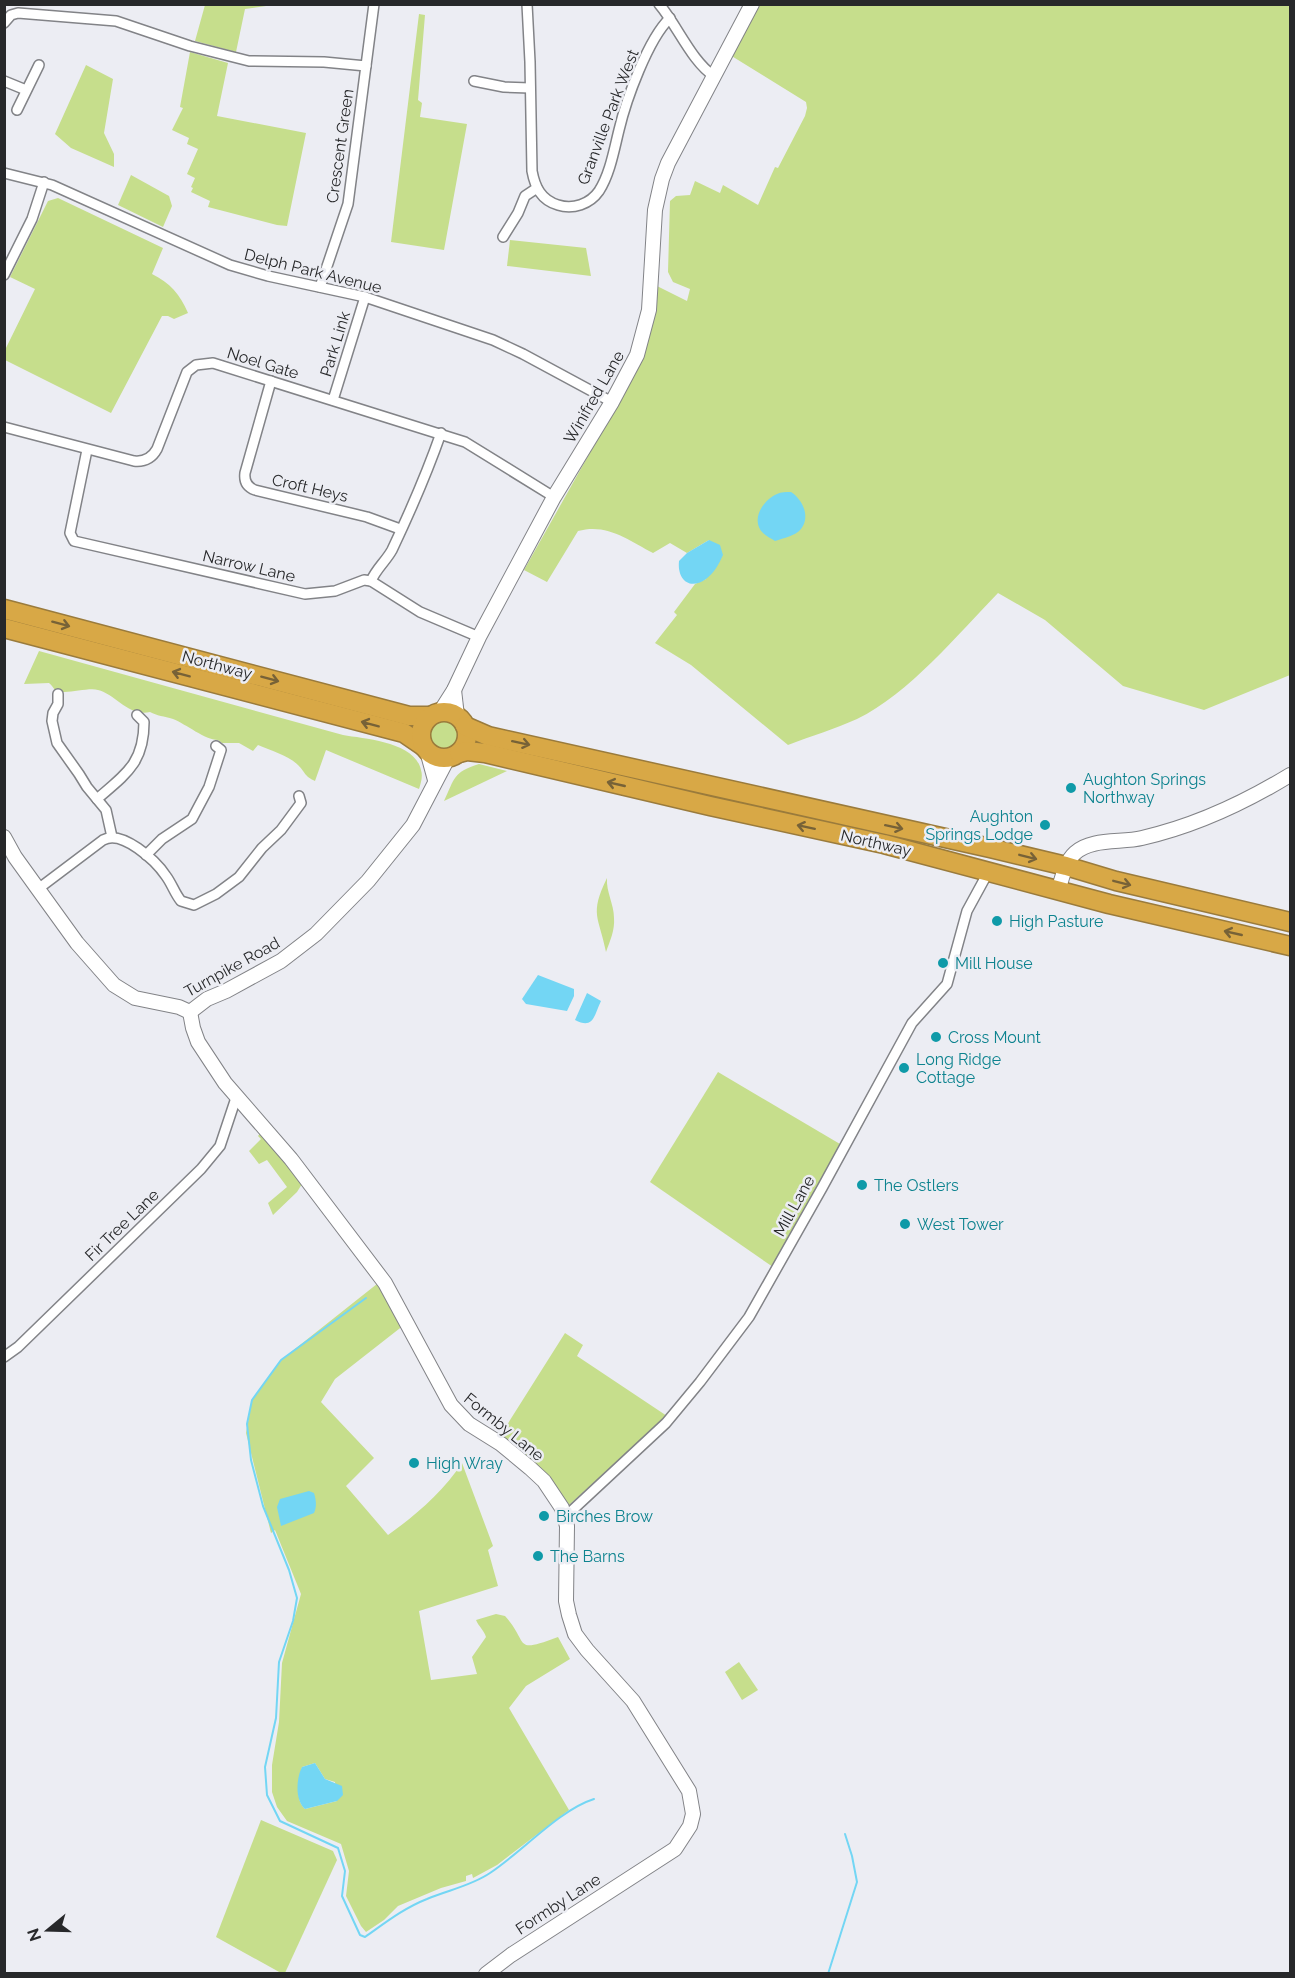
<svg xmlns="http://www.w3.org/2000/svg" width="1295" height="1978" viewBox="0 0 1295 1978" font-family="Raleway,sans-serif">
<rect width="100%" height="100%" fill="#ecedf3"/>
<g fill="#c6de8c" fill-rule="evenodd">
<polygon points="205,5 205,4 273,5 245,9 236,52 195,41"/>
<path d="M758,5h532v670l-86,35 -81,-24 -78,-66 -47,-27c-40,41 -89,101 -141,126 -22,10 -46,17 -69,26l-97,-80 -36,-22 22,-28 -3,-3 21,-28 11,-5 3,-39 -22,13 -17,-10 -17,10c-25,-13 -46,-30 -75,-22l-31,51 -23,-12 95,-169 25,-52 11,-33 2,-30 30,15 3,-12 -17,-7 -5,-10 2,-71 6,-5 14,-1 5,-14 25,12 3,-8 35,20 17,-38 3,1 27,-52 2,-8 -1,-6 -76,-47z"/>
<polygon points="419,14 425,15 418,100 422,103 420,117 467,124 444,250 391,242"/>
<polygon points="190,52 228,63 217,116 306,133 287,226 277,225 208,207 210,201 191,192 193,188 191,187 195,178 187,174 198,149 187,144 189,138 172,130 183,108 180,107"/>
<polygon points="86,65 113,79 104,133 114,154 114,167 71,148 55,134"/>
<polygon points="131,175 169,196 172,206 163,227 118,205"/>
<path d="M58,198l105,50 -11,26c18,9 28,20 36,39l-14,6 -6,-3h-6l-51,97 -106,-53v-10l30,-61 -25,-12 38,-76z"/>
<polygon points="510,240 586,248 591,276 507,266"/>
<path d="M39,651l304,84c23,4 72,7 78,35 2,6 0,13 -2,19l-93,-39 -11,31c-11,-5 -9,-8 -17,-16 -10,-10 -27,-14 -40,-20l-5,6 -14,-8h-17l-4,-3c-13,0 -32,-16 -45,-21 -9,-3 -16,-3 -23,-7 -21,5 -35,-18 -52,-22 -11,-3 -34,6 -43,0 -2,-2 -3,-5 -6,-7l-25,1z"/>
<circle cx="444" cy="735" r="17"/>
<path d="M479,764l28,7 -63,30c11,-23 9,-29 35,-37z"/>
<path d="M607,878c-1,14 7,26 7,40 1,12 -4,23 -8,34 -7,-36 -17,-37 1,-74z"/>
<polygon points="718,1072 840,1144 773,1267 650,1182"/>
<polygon points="261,1132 302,1184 297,1192 273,1215 268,1203 287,1187 267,1160 259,1164 249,1151 261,1139 258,1136"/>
<path d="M382,1280l22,45 -69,54 -14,23 53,56 -28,28 42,49c28,-20 55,-43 74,-72l31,83 -5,4 10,36 -79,25 12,69 46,-6 -5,-17 14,-20c-2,-7 -7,-10 -10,-17l20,-6 9,2c25,28 7,38 53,21l12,22 -44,27 -17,22 60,102 -72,55 -24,13 -1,-4 -6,2v5l-25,7 -43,18 -14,14 -18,12 -5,-6 -15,-30 3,-25 -8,-27 -54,-23 -10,-14 -5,-15v-27l7,-43 3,-59 19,-69 -26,-64 -4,3 -25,-100 6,-33 29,-40zM315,1763l10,16 10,3 2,19 -32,8c-11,-10 -5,-28 -3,-42z"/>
<path d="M565,1333l18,12 -6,11 90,60 -98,89c-21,-31 -39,-47 -69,-69z"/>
<polygon points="739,1662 758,1690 742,1700 725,1672"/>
<polygon points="261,1820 333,1851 337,1860 285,1973 281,1973 216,1937"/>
</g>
<g fill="#73d6f4">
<path d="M791,492c11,7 20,24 10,37 -6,7 -17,9 -26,12 -3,-2 -9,-5 -12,-8 -13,-13 0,-33 14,-39 4,-2 9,-2 14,-2z"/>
<path d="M709,540l11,5 3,10c-4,9 -9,18 -17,24 -17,12 -29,0 -27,-18l8,-8z"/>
<polygon points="538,975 574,989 574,996 567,1011 526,1004 522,999"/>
<path d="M587,993l14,8c-7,14 -7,29 -26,19z"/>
<path d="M309,1491l5,2c2,7 3,13 0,20l-33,13 -4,-19 3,-8z"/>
<path d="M315,1763l10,16 17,7 1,9 -6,6 -32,8c-10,-9 -9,-30 -3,-42z"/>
</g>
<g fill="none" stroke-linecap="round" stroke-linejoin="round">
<g stroke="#73d6f4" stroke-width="2">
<path d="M366,1298l-85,62 -29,40 -5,24 4,36 12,46 26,64 8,28 -4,23 -14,41 -3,56 -11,49 2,28 13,26 58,27 7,23 -3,25 18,39 5,2c20,-14 39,-29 62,-38 21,-9 44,-13 63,-26 32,-21 69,-63 104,-74"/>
<polyline points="828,1974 857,1882 852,1856 845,1834"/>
</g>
<defs>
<g id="street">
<path d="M527,4l3,58 2,109c3,16 9,29 26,34 15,5 32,-1 41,-14 11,-17 15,-41 20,-61 7,-30 29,-91 51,-112"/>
<path d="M659,4c18,21 33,58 55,72"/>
<polyline points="4,23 11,15 18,13 116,21 190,46 249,61 324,62 366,66"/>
<polyline points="4,81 26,90"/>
<polyline points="474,81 504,87 530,88"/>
<polyline points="17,110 39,65"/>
<polyline points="4,173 52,185 230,265 268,276 365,297 493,340 523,354 612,402"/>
<polyline points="503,237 518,213 525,196 537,188"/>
<polyline points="4,275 32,219 44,182"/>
<polyline points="320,287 348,204 374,4"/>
<path d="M271,381l-26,92c-1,8 2,14 10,17l112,27 33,12"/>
<polyline points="333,400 365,297"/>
<path d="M4,427l130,34c10,1 18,-3 23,-12l30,-77 9,-7 17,-2 252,79 89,55"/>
<polyline points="87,450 70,533 74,541 305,594 335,591 364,580 371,581 420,612 479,637"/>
<path d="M371,581c5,-12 15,-20 21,-31 18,-38 35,-77 49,-117"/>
<polyline points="58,694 58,704 53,713 52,721 57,743 79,774 87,787 106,810 112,837"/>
<path d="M97,799c29,-25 47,-36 47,-77l-7,-7"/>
<polyline points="146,855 162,839 192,819 209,787 221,750 216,746"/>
<path d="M38,889l65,-49c19,-11 53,21 63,36 6,8 9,18 15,25l13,4 22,-11 23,-17 23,-29 19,-18 20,-27 -2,-7"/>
<polyline points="4,1357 18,1347 201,1169 220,1146 236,1098"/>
<polyline points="565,1517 666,1423 700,1382 749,1317 822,1188 912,1023 947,984 967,911 985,878 984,870"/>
</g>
<g id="secondary">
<polyline points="454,690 457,716"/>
<polyline points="440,712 454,690 479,637 554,497 612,402 637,355 649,310 655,210 662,179 668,163 752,4"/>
<polyline points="427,751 435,780"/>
<polyline points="4,837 15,857 38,889 77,943 114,985 135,998 179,1007 190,1012"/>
<path d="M1058,891c4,-12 7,-29 17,-38 16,-15 46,-10 67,-15 53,-12 102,-35 148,-63"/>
<polyline points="190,1012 193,1028 198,1042 225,1083 291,1159 385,1283 451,1405 469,1424 501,1444 530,1468 544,1481 562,1508 567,1526 566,1601 569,1615 575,1634 587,1650 633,1701 689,1791 693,1814 690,1826 675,1849 511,1955 486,1974"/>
<polyline points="190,1012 207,999 226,991 281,961 316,934 368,881 413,825 448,758"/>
</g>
<g id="highway">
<polyline points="4,609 409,716 430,716"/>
<polyline points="4,628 404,733 423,746"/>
<circle cx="444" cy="735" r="23"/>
<polyline points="465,726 488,736 990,848 1066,866 1116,881 1290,922"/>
<polyline points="459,753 467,751 485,753 710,806 884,844 1109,904 1290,946"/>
</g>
</defs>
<use href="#street" stroke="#828387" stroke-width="12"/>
<use href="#secondary" stroke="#828387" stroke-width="16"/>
<use href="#highway" stroke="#9a7b3c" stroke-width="21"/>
<use href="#street" stroke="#fff" stroke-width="9"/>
<use href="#secondary" stroke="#fff" stroke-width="14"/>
<use href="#highway" stroke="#d8a846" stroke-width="18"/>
</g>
<defs><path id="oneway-shaft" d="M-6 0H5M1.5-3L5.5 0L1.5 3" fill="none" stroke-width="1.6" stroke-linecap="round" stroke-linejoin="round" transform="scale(1.5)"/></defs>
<g stroke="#776237">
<use href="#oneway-shaft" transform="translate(61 624) rotate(15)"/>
<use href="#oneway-shaft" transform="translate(181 674) rotate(-165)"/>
<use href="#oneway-shaft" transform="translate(270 679) rotate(15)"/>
<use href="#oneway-shaft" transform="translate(370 724) rotate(-165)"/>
<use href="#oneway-shaft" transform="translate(521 743) rotate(12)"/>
<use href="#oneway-shaft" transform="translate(616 784) rotate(-167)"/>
<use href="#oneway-shaft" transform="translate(806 827) rotate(-168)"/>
<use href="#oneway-shaft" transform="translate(894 827) rotate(12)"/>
<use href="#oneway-shaft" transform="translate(1028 857) rotate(14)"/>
<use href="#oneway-shaft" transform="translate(1122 883) rotate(14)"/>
<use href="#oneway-shaft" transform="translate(1233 933) rotate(-167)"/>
</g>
<g fill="#0f9aa8" stroke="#ecedf3" stroke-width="2">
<circle cx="1071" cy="788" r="6"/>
<circle cx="1045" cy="825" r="6"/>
<circle cx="997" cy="921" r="6"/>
<circle cx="943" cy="963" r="6"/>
<circle cx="936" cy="1037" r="6"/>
<circle cx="904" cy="1068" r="6"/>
<circle cx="862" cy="1185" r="6"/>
<circle cx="905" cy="1224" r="6"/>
<circle cx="414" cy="1463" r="6"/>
<circle cx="544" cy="1516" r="6"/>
<circle cx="538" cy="1556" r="6"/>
</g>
<g text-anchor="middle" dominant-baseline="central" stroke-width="5" stroke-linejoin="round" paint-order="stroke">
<g font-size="16" fill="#27282a" stroke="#ecedf3">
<text transform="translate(608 117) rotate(-69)">Granville Park West</text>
<text transform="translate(340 146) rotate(-82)">Crescent Green</text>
<text transform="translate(313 271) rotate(14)">Delph Park Avenue</text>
<text transform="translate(335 344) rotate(-73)">Park Link</text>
<text transform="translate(263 363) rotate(17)">Noel Gate</text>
<text transform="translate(594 397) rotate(-60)">Winifred Lane</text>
<text transform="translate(310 488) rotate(13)">Croft Heys</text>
<text transform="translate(249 566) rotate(13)">Narrow Lane</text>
<text transform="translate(217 665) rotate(15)">Northway</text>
<text transform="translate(876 843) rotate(13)">Northway</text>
<text transform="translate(232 967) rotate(-29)">Turnpike Road</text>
<text transform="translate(794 1206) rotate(-61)">Mill Lane</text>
<text transform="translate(122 1225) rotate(-44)">Fir Tree Lane</text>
<text transform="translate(504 1427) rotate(39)">Formby Lane</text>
<text transform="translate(558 1904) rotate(-33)">Formby Lane</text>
</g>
<g font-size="16" fill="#0d838f" stroke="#ecedf3" text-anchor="start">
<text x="1083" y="779">Aughton Springs<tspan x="1083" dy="18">Northway</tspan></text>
<text x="1033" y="816" text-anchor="end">Aughton<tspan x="1033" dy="18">Springs Lodge</tspan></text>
<text x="1009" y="921">High Pasture</text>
<text x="955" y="963">Mill House</text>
<text x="948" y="1037">Cross Mount</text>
<text x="916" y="1059">Long Ridge<tspan x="916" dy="18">Cottage</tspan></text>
<text x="874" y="1185">The Ostlers</text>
<text x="917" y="1224">West Tower</text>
<text x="426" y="1463">High Wray</text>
<text x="556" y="1516">Birches Brow</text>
<text x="550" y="1556">The Barns</text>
</g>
</g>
<rect width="1295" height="1978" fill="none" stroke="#27282a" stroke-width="12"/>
<g transform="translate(48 1930) rotate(251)" stroke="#ecedf3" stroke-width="4.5" paint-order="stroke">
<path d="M0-4.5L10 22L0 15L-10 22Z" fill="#27282a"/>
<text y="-9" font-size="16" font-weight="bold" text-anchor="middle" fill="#27282a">N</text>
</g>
</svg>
